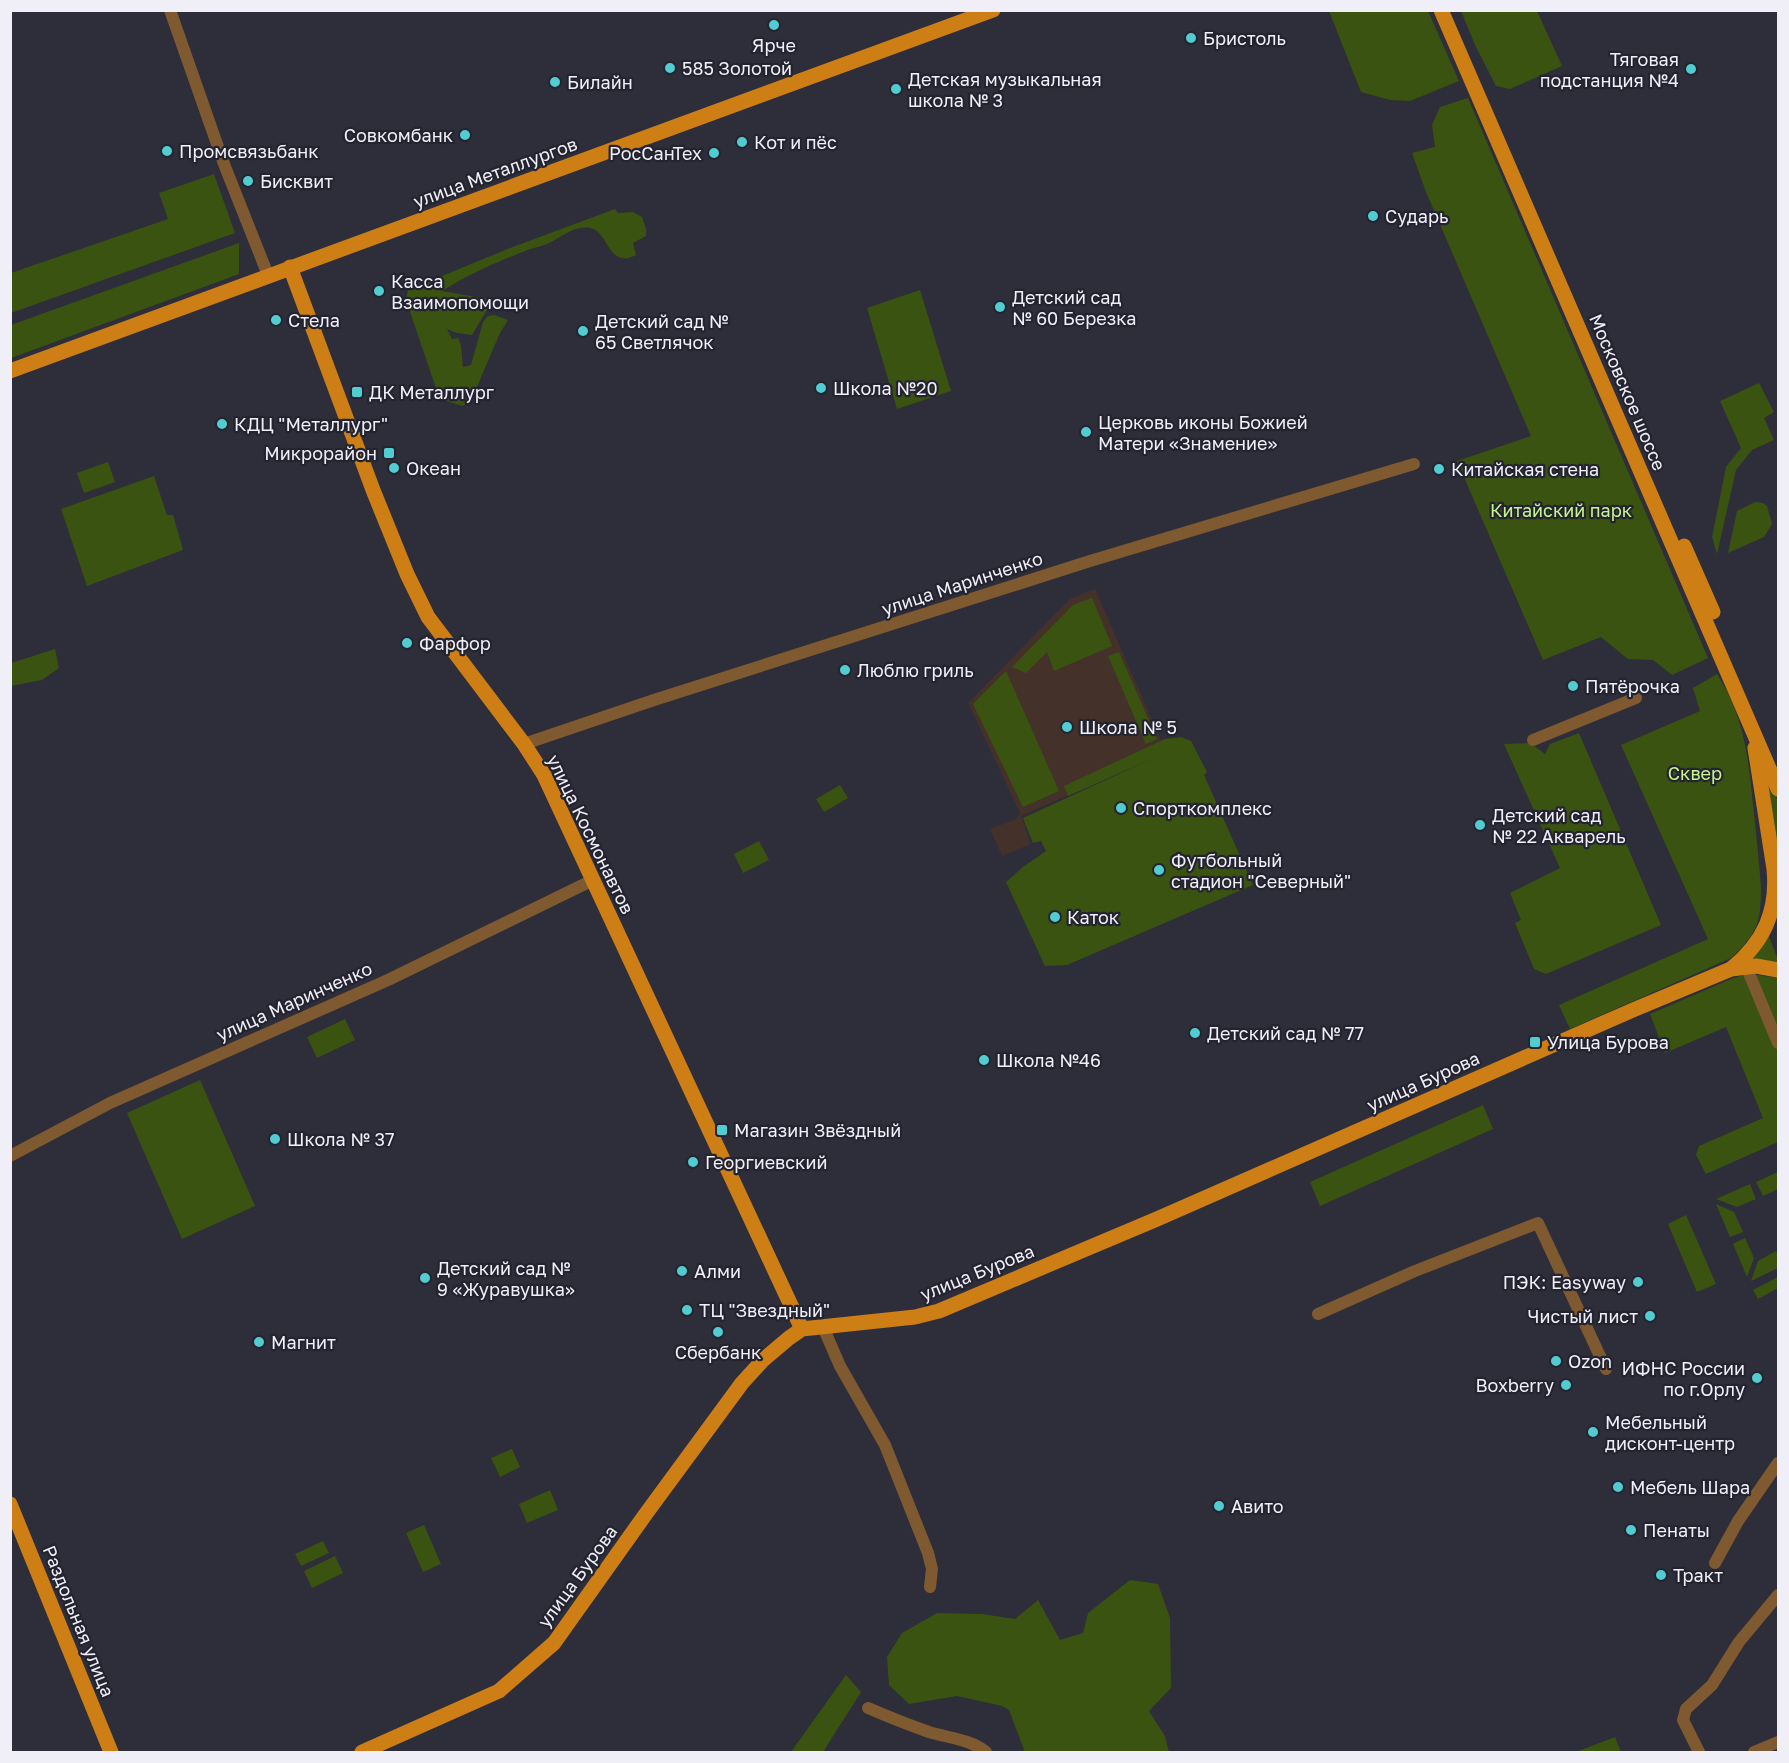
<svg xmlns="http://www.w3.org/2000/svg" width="1789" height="1763" viewBox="0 0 1789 1763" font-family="'Golos Text',sans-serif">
<rect width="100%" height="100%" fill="#2e2d3a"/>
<polygon fill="#44322a" points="1095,589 1166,752 1021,816 1031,844 1002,856 990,829 1016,819 1020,813 968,703 1070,599"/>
<g fill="#3a5311">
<polygon points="1329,11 1428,11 1459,81 1410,101 1390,100 1361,92"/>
<polygon points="1461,11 1537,11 1562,66 1510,89 1496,86 1475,45"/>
<polygon points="1468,98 1708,658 1672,675 1653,660 1628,659 1601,637 1543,660 1457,461 1531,436 1426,192 1412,153 1435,147 1432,125 1440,107"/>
<polygon points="214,174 235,233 11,313 11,273 168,219 159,193"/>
<path d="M615,209l3,4 15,-1 9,5 4,12v7l-13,7 3,12c-28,15 -27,-24 -46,-27 -16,-3 -29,10 -43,16 -7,3 -15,4 -22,7 -28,11 -58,24 -83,40l51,9 -21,35 -15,-2 -10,-4 5,10 6,-1 3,7 2,22 8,-2 12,-43 5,-6 6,-1 14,5 -8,13 -30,70 -8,3 -15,-5 -9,-7 -32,-94 2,-10 102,-42z"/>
<polygon points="239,243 239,274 11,358 11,325"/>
<polygon points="920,290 951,391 897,409 867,308"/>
<polygon points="1759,383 1774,412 1764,418 1774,440 1752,450 1736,470 1717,554 1712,537 1726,467 1741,448 1720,401"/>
<polygon points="108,462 115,482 84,493 77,473"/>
<polygon points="154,476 167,515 173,515 183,550 87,586 61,509"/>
<polygon points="1755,502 1763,503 1767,506 1772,524 1764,537 1728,553 1737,511"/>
<polygon points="1092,598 1112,646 1054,671 1047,652 1026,673 1012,667 1073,605"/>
<polygon points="55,649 59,668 42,680 11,686 11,663"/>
<polygon points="1119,652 1157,739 1146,744 1108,656"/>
<polygon points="1006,671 1059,791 1023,807 973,704"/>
<path d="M1717,674c27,42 31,82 36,130 3,28 6,56 8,84 0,35 -4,46 -30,70l-161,71 -11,-24 149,-66 -87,-194 79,-34 -7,-23z"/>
<polygon points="1579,733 1661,925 1546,974 1534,969 1515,923 1521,920 1510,893 1560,868 1504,744 1530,743 1545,754 1550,744"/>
<polygon points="1181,737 1191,741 1207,772 1204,775 1253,885 1067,965 1045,966 1006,882 1023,867 1046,851 1041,841 1033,843 1023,818 1154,758 1068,796 1064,786 1165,739"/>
<polygon points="1762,764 1778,801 1778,868"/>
<polygon points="840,785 848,798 824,812 816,799"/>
<polygon points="759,841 769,860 743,873 734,854"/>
<polygon points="1768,934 1778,960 1778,964 1751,960"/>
<polygon points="1758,975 1778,978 1778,1142 1706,1174 1696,1155 1699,1146 1763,1118 1726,1027 1665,1053 1650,1014 1731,979 1740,976"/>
<polygon points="345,1019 355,1040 317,1058 307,1037"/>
<polygon points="200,1080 255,1206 182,1239 127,1113"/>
<polygon points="1483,1105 1493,1129 1320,1206 1310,1182"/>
<polygon points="1778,1172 1778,1189 1763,1196 1756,1182"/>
<polygon points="1750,1184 1756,1199 1737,1207 1716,1199"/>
<polygon points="1716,1204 1734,1212 1743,1232 1730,1237"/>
<polygon points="1686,1215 1716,1284 1697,1292 1668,1224"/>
<polygon points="1745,1238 1754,1258 1747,1277 1733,1244"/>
<polygon points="1776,1251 1778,1255 1778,1268 1751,1281 1758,1261"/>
<polygon points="1778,1277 1778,1288 1758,1299 1753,1290"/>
<polygon points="512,1449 520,1467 500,1477 491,1458"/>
<polygon points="550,1490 558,1510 527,1523 519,1504"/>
<polygon points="424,1525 441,1564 423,1572 406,1533"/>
<polygon points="323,1541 329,1553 301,1566 295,1554"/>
<polygon points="335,1556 343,1573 312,1588 304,1571"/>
<polygon points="1130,1580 1158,1584 1170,1618 1171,1688 1149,1711 1165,1736 1169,1752 1025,1752 1009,1710 1002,1706 957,1696 909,1704 889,1685 887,1657 902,1633 937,1613 982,1614 1015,1619 1038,1600 1060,1640 1083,1633 1088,1613"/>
<polygon points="846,1675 861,1692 823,1752 791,1752"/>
<polygon points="1615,1737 1621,1752 1576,1752"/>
</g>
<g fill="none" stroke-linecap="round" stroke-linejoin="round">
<g stroke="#7f5930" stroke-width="12">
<polyline points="170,10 224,164 268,275"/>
<polyline points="1533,740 1636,698"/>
<polyline points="524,744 654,700 1090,561 1414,464"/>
<polyline points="1746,966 1778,1043"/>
<polyline points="10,1156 110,1103 388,980 593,880"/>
<polyline points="1318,1314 1415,1271 1538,1223 1606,1369"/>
<polyline points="823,1327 840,1366 885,1445 928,1553 932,1569 930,1587"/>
<polyline points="1715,1563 1738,1521 1778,1463"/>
<path d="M868,1708c21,9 41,17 61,24 19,6 41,7 57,20"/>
<polyline points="1699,1752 1683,1720 1686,1709 1712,1685 1739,1642 1778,1595"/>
<polyline points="1754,1752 1778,1742"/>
</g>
<g stroke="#cd7e15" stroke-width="15">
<polyline points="1441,10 1778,789"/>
<polyline points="290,267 373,490 407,574 428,617 524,744 544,775 802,1329"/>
<path d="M10,371c328,-121 656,-240 983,-361"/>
<polyline points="1684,546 1713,612"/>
<path d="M1731,969c33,-27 47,-58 43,-100l-19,-121"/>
<polyline points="10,1504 111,1752"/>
<polyline points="362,1752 499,1691 554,1643 645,1515 742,1383 763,1360 789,1338 802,1329 915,1317 939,1311 1157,1219 1633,1010 1731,969 1756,966 1778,970"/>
</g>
</g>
<g fill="#51ccd1" stroke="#242430" stroke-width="2">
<circle cx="774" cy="25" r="6"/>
<circle cx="1191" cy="38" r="6"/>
<circle cx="670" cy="68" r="6"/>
<circle cx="1691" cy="69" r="6"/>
<circle cx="555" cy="82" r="6"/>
<circle cx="896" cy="89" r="6"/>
<circle cx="465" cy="135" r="6"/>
<circle cx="742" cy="142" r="6"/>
<circle cx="167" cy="151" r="6"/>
<circle cx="714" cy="153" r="6"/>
<circle cx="248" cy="181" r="6"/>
<circle cx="1373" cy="216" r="6"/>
<circle cx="379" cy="291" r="6"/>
<circle cx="1000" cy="307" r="6"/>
<circle cx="276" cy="320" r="6"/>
<circle cx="583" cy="331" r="6"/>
<circle cx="821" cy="388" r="6"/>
<rect x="351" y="386" width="12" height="12" rx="3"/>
<circle cx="222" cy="424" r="6"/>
<circle cx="1086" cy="432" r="6"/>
<rect x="383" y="447" width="12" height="12" rx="3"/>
<circle cx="394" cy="468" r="6"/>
<circle cx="1439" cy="469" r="6"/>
<circle cx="407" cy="643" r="6"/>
<circle cx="845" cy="670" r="6"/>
<circle cx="1573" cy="686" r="6"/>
<circle cx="1067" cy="727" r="6"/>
<circle cx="1121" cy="808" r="6"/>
<circle cx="1480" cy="825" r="6"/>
<circle cx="1159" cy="870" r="6"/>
<circle cx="1055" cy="917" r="6"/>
<circle cx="1195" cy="1033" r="6"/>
<rect x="1529" y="1036" width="12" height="12" rx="3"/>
<circle cx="984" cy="1060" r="6"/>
<rect x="716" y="1124" width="12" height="12" rx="3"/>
<circle cx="275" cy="1139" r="6"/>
<circle cx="693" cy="1162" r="6"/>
<circle cx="682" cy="1271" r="6"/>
<circle cx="425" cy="1278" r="6"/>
<circle cx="1638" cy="1282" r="6"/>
<circle cx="687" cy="1310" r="6"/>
<circle cx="1650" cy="1316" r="6"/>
<circle cx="718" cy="1332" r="6"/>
<circle cx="259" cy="1342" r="6"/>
<circle cx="1556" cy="1361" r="6"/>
<circle cx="1757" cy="1378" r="6"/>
<circle cx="1566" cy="1385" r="6"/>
<circle cx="1593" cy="1432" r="6"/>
<circle cx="1618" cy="1487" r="6"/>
<circle cx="1219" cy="1506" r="6"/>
<circle cx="1631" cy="1530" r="6"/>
<circle cx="1661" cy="1575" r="6"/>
</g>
<g text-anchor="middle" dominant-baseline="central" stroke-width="4.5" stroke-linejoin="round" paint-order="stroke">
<g font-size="18" fill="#f0eff8" stroke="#242430" text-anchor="start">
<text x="1203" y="38">Бристоль</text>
<text x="774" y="45" text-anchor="middle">Ярче</text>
<text x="1679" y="59" text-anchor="end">Тяговая<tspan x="1679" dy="21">подстанция №4</tspan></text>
<text x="682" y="68">585 Золотой</text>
<text x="908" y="79">Детская музыкальная<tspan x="908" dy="21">школа № 3</tspan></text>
<text x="567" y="82">Билайн</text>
<text x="453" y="135" text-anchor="end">Совкомбанк</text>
<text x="754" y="142">Кот и пёс</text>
<text x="179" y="151">Промсвязьбанк</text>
<text x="702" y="153" text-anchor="end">РосСанТех</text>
<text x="260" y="181">Бисквит</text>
<text x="1385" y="216">Сударь</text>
<text x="391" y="281">Касса<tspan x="391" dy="21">Взаимопомощи</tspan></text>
<text x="1012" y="297">Детский сад<tspan x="1012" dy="21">№ 60 Березка</tspan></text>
<text x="288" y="320">Стела</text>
<text x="595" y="321">Детский сад №<tspan x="595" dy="21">65 Светлячок</tspan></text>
<text x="833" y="388">Школа №20</text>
<text x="369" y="392">ДК Металлург</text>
<text x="1098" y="422">Церковь иконы Божией<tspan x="1098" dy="21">Матери «Знамение»</tspan></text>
<text x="234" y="424">КДЦ "Металлург"</text>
<text x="377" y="453" text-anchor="end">Микрорайон</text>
<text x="406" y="468">Океан</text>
<text x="1451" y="469">Китайская стена</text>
<text x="419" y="643">Фарфор</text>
<text x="857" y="670">Люблю гриль</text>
<text x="1585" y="686">Пятёрочка</text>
<text x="1079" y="727">Школа № 5</text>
<text x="1133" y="808">Спорткомплекс</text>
<text x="1492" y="815">Детский сад<tspan x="1492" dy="21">№ 22 Акварель</tspan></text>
<text x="1171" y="860">Футбольный<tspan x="1171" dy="21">стадион "Северный"</tspan></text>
<text x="1067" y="917">Каток</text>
<text x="1207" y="1033">Детский сад № 77</text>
<text x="1547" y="1042">Улица Бурова</text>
<text x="996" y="1060">Школа №46</text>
<text x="734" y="1130">Магазин Звёздный</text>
<text x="287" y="1139">Школа № 37</text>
<text x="705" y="1162">Георгиевский</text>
<text x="437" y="1268">Детский сад №<tspan x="437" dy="21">9 «Журавушка»</tspan></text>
<text x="694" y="1271">Алми</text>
<text x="1626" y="1282" text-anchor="end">ПЭК: Easyway</text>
<text x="699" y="1310">ТЦ "Звездный"</text>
<text x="1638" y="1316" text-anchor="end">Чистый лист</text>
<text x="271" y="1342">Магнит</text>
<text x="718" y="1352" text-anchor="middle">Сбербанк</text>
<text x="1568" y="1361">Ozon</text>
<text x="1745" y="1368" text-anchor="end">ИФНС России<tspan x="1745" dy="21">по г.Орлу</tspan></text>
<text x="1554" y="1385" text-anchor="end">Boxberry</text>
<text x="1605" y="1422">Мебельный<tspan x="1605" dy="21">дисконт-центр</tspan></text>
<text x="1630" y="1487">Мебель Шара</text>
<text x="1231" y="1506">Авито</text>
<text x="1643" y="1530">Пенаты</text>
<text x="1673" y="1575">Тракт</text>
</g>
<g font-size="18" fill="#f0eff8" stroke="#242430">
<text transform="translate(495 172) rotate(-20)">улица Металлургов</text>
<text transform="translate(1628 392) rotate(67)">Московское шоссе</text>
<text transform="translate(962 583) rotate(-18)">улица Маринченко</text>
<text transform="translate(591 834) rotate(64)">улица Космонавтов</text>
<text transform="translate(294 1001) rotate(-24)">улица Маринченко</text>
<text transform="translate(1423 1081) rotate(-24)">улица Бурова</text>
<text transform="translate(977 1272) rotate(-22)">улица Бурова</text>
<text transform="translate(577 1576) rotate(-54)">улица Бурова</text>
<text transform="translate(79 1621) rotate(68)">Раздольная улица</text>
</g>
<g font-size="18" fill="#c6f48e" stroke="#242430">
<text x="1561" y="510">Китайский парк</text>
<text x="1695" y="773">Сквер</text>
</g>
</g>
<rect width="1789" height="1763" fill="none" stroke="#f0eff8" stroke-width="24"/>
</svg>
